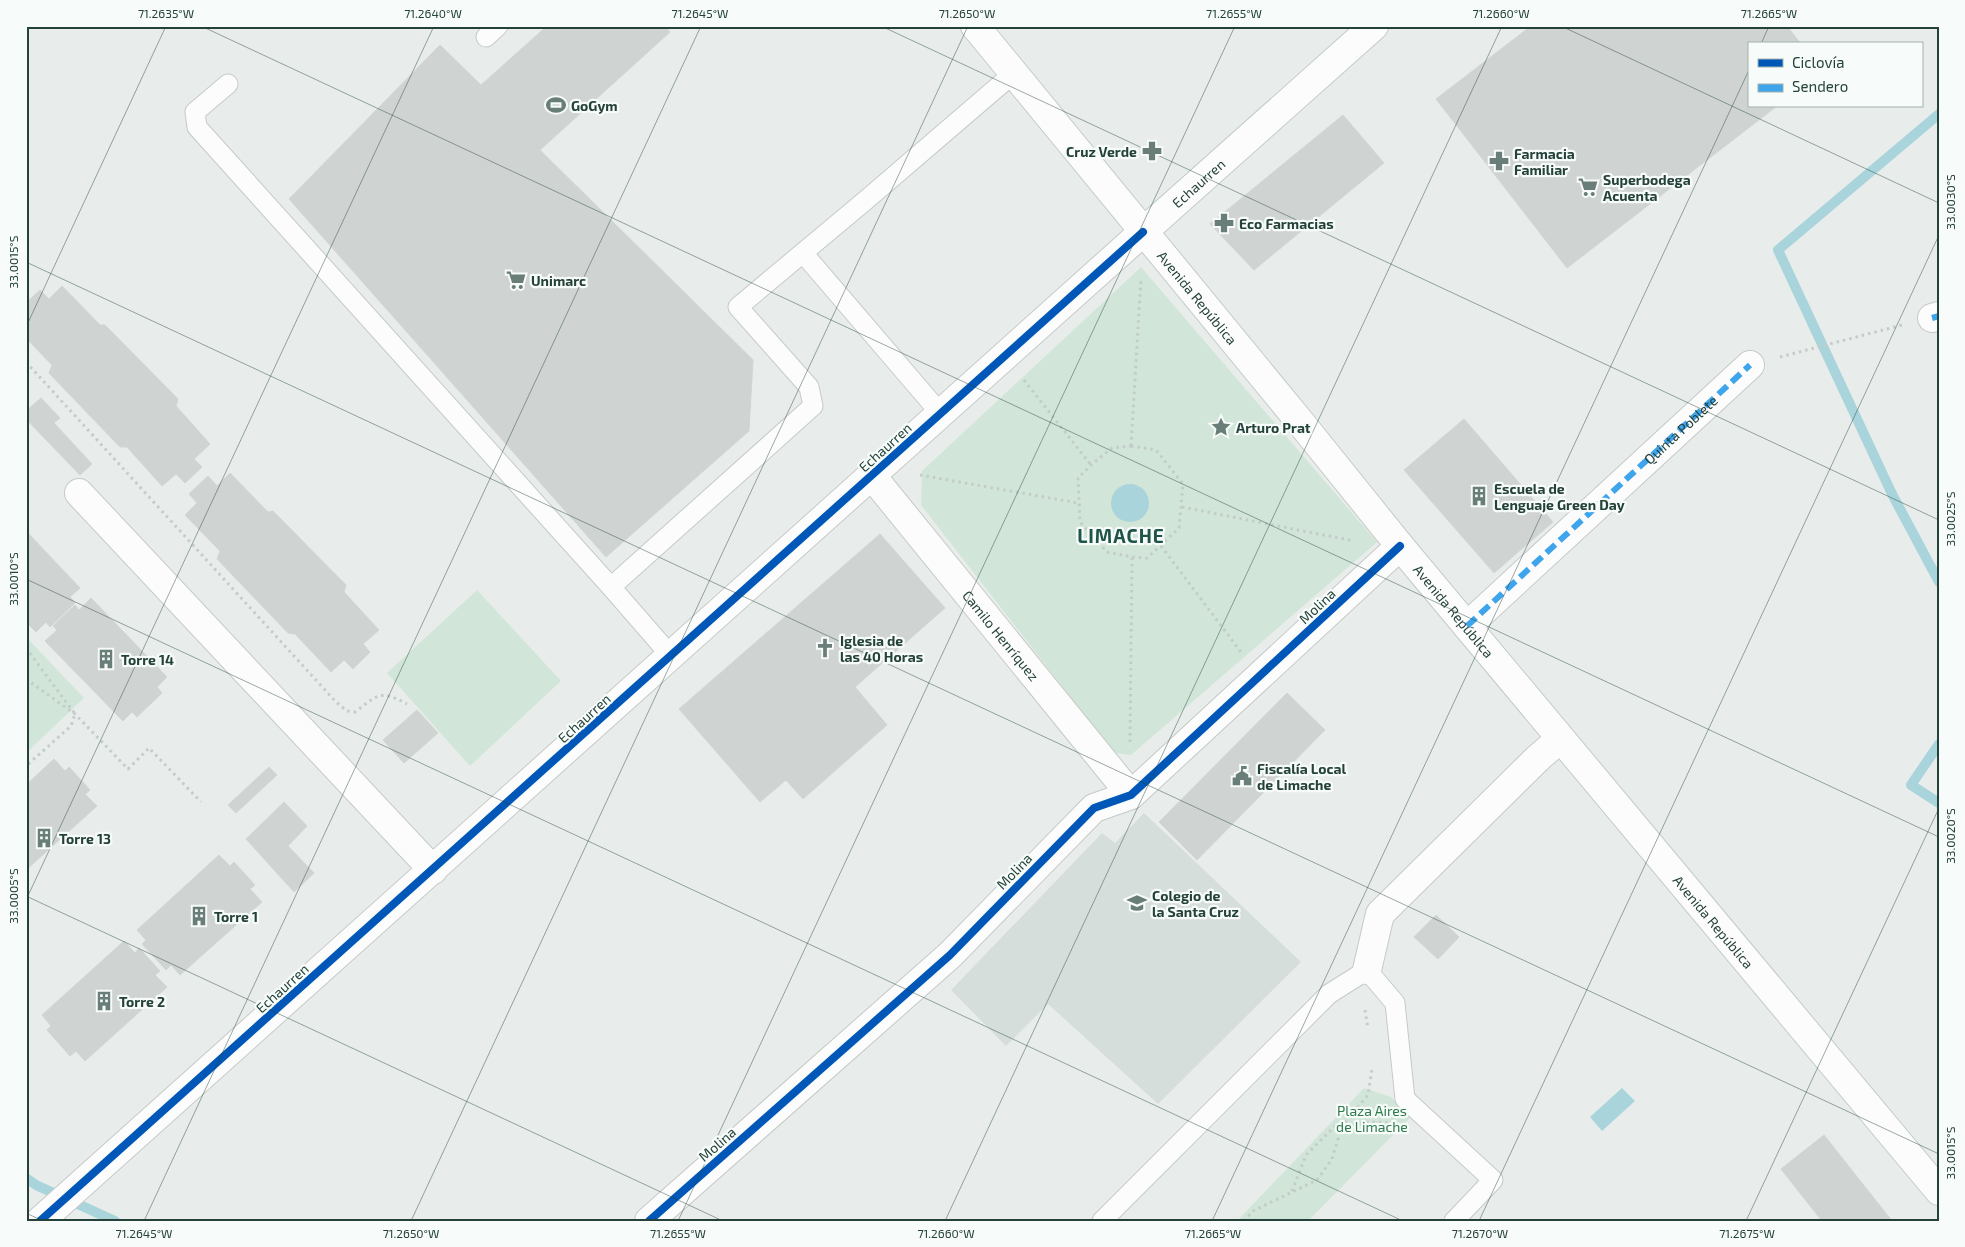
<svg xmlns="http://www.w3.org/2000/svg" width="1965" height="1247" viewBox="0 0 1965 1247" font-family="'Exo 2',sans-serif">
<rect width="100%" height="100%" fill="#e8edeb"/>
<polygon fill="#d6dedb" points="1144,813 1301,962 1158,1104 1048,1004 1006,1046 951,990 1102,833 1115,843"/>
<g fill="#d1e6d8">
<polygon points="1141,267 1377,542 1131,755 1114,753 921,505 922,471"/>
<polygon points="477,590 561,681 470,766 387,673"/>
<polygon points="26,637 84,698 26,753"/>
<polygon points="1364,1088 1391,1097 1411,1117 1308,1221 1237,1221"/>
</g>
<g fill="#a9d4db">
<circle cx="1130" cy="503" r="19"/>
<polygon points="1622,1088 1635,1101 1602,1131 1590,1117"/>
</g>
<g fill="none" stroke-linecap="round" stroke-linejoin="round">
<g stroke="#a9d4db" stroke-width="10">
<polyline points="1939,114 1778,250 1892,494 1939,582"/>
<polyline points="1939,744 1911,785 1939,803"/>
<polyline points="26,1178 36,1185 115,1221"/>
</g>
</g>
<g fill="#cfd4d2" stroke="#d1d6d4">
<polygon points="547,26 665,26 670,32 540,150 753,360 749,431 606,557 289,199 440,45 481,85"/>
<polygon points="1531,26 1787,26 1801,44 1749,44 1749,106 1777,106 1567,268 1436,99"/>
<polygon points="1343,115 1384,163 1254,270 1210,224"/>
<polygon points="62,286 100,325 105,325 178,399 176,406 210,444 194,459 202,467 185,483 176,474 162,486 127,447 120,447 49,373 52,365 26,338 26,320 30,316 26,312 26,303 40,290 49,299"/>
<polygon points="41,398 60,418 54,423 92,464 80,475 26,419 26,411"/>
<polygon points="1464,419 1553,522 1494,573 1404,470"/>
<polygon points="230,473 268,512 273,511 346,585 344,592 379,630 363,644 370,652 353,669 344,660 331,672 295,634 288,633 217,559 220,551 185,515 197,503 189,494 208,476 217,486"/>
<polygon points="26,531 80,588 70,597 75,603 50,627 46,622 36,632 26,622"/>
<polygon points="880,534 945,608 855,687 887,725 803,799 786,780 760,802 679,709"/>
<polygon points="91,598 167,677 157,687 162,693 137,717 132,712 123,721 45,641 57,630 53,626 75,605 79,610"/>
<polygon points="1287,693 1325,730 1197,860 1159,822"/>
<polygon points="417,710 438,733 404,763 383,740"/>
<polygon points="54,759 65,771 69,767 90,790 85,794 97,806 26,870 26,785"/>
<polygon points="269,767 277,775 236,813 228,805"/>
<polygon points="284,802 307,826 288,846 314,873 294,892 246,839"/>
<polygon points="219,855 230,866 234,862 255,885 250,889 262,902 180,975 171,965 166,970 142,944 146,940 137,930"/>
<polygon points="1436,915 1459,937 1438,959 1414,937"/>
<polygon points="124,941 135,953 139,948 160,971 155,975 167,987 85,1061 76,1051 70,1056 47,1030 51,1026 42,1015"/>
<polygon points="1824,1135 1892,1221 1822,1221 1781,1169"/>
</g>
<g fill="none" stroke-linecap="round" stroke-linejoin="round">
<defs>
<g id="service">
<polyline points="486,37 498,26"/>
<polyline points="228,84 195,112 197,127 611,587 671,656"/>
<polyline points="803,253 941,414"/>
<polyline points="611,587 813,406 809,387 738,307 866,200 1014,73"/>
<polyline points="1102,1221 1329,994 1367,970 1395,1003 1405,1099 1493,1180 1454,1221"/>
</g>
<g id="minor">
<polyline points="1932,318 1939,316"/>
<path id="s1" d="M872,476l259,319"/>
<polyline points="79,493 433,870"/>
<polyline points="1467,626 1750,365"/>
<polyline points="1367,970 1380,914 1538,758 1560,739"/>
<polyline points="649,1221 950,955 1094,808 1131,795 1400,546"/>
</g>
<polyline id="tertiary" points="40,1221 1143,232"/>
<g id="secondary">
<path id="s2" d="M975,26l326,397 99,123 539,645"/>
<path id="s3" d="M1143,232l231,-206"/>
</g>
</defs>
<use href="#service" stroke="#c5cac8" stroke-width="21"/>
<use href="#minor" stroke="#c5cac8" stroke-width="30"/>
<use href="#tertiary" stroke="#c5cac8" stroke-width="30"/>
<use href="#secondary" stroke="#c3cbc8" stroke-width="30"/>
<g stroke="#c3ccca" stroke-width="3" stroke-dasharray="2.5 4" stroke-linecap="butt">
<polyline points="1780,357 1902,325"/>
<path d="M26,362l310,340 11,9 8,1c23,-17 24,-23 52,-8"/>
<polyline points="1024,380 1091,465"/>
<polygon points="1131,446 1156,450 1183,484 1179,528 1147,558 1132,557 1107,552 1080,522 1078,478 1091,465 1112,448"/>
<polyline points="1131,446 1141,278"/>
<polyline points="920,475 1078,503"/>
<polyline points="1182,507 1354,541"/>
<polyline points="1161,546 1241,652"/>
<polyline points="26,648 75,714 71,726 26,766"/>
<polyline points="26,679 75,714 128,769 149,748 201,802"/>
<polyline points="1130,742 1132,557"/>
<polyline points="1365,1010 1368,1029"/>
<polyline points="1292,1191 1306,1155 1334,1127 1370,1122 1389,1123"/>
<polyline points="1244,1221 1253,1211 1317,1180 1332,1159 1342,1126 1368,1095 1372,1069"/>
</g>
<use href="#service" stroke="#fcfcfc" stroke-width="19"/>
<use href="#minor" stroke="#fcfcfc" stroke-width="28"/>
<use href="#tertiary" stroke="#fcfcfc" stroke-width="28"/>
<use href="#secondary" stroke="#fcfcfc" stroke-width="28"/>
<g stroke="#3ea4ec" stroke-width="6" stroke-dasharray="12 6" stroke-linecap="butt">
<polyline points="1932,318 1939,316"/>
<path id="s4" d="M1467,626l283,-261"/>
</g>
<defs>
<g id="cycleway">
<polyline points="40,1221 1143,232"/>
<polyline points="649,1221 950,955 1094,808 1131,795 1400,546"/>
</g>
</defs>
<use href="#cycleway" stroke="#f7fbf9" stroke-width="11"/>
<use href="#cycleway" stroke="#0057b8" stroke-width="8"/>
</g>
<path fill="none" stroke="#24423a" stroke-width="1" stroke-opacity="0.45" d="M201,26l1738,811M881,26l1058,494M1561,26l378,177M1761,44l8,-18M26,262l1913,892M26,327l140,-301M26,579l1377,642M26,896l697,325M26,900l408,-874M26,1213l17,8M144,1221l557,-1195M411,1221l557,-1195M678,1221l557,-1195M945,1221l557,-1195M1212,1221l537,-1151M1479,1221l460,-986M1746,1221l193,-413"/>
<defs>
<symbol id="stadium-bare" viewBox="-9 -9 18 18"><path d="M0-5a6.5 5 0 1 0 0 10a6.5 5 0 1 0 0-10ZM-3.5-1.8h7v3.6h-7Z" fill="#697e78" stroke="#f7fbf9" stroke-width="2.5" paint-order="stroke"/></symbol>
<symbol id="pharmacy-bare" viewBox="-9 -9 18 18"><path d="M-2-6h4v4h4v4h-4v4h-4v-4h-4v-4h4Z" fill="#697e78" stroke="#f7fbf9" stroke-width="2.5" paint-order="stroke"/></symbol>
<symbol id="supermarket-bare" viewBox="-9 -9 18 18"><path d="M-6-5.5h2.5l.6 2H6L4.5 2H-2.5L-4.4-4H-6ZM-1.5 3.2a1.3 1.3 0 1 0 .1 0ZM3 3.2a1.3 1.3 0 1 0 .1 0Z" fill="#697e78" stroke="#f7fbf9" stroke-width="2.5" paint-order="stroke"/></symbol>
<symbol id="sight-bare" viewBox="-9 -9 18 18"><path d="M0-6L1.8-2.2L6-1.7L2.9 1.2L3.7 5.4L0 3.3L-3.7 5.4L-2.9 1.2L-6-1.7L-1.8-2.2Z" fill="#697e78" stroke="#f7fbf9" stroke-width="2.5" paint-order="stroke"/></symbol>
<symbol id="building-bare" viewBox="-9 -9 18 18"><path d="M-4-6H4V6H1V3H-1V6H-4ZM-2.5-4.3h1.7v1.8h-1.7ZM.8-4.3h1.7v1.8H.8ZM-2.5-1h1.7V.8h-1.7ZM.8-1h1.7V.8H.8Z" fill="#697e78" stroke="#f7fbf9" stroke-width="2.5" paint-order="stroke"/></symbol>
<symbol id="church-bare" viewBox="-9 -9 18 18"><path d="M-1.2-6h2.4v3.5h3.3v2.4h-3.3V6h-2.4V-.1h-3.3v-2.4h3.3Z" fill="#697e78" stroke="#f7fbf9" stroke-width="2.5" paint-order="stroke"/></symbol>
<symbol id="civic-bare" viewBox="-9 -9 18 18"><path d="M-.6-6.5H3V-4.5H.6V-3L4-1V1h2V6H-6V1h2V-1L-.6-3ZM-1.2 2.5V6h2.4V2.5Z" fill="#697e78" stroke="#f7fbf9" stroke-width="2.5" paint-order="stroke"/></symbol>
<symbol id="school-bare" viewBox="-9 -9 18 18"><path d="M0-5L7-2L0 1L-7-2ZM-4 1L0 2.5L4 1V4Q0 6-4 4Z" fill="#697e78" stroke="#f7fbf9" stroke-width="2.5" paint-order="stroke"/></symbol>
</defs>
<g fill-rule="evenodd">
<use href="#stadium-bare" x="542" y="91" width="28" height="28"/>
<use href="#pharmacy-bare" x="1138" y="137" width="28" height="28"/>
<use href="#pharmacy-bare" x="1485" y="147" width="28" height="28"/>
<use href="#supermarket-bare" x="1574" y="173" width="28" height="28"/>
<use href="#pharmacy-bare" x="1210" y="209" width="28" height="28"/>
<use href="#supermarket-bare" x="502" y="266" width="28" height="28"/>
<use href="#sight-bare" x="1207" y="413" width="28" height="28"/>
<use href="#building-bare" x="1465" y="482" width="28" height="28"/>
<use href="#church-bare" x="811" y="634" width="28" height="28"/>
<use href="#building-bare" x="92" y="645" width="28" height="28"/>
<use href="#civic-bare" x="1228" y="762" width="28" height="28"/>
<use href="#building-bare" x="30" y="824" width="28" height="28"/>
<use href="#school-bare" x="1123" y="889" width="28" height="28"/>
<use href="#building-bare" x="185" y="902" width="28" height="28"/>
<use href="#building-bare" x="90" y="987" width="28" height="28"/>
</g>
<g text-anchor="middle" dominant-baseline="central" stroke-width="4.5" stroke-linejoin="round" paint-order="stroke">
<g font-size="14" font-weight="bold" fill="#24423a" stroke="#f7fbf9" text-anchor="start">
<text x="571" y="105">GoGym</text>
<text x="1137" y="151" text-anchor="end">Cruz Verde</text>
<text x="1514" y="153">Farmacia<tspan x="1514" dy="16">Familiar</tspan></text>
<text x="1603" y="179">Superbodega<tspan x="1603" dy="16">Acuenta</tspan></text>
<text x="1239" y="223">Eco Farmacias</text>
<text x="531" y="280">Unimarc</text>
<text x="1236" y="427">Arturo Prat</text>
<text x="1494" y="488">Escuela de<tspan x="1494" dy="16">Lenguaje Green Day</tspan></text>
<text x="840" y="640">Iglesia de<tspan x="840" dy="16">las 40 Horas</tspan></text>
<text x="121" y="659">Torre 14</text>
<text x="1257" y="768">Fiscalía Local<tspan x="1257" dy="16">de Limache</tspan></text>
<text x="59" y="838">Torre 13</text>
<text x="1152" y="895">Colegio de<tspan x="1152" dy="16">la Santa Cruz</tspan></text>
<text x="214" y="916">Torre 1</text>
<text x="119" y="1001">Torre 2</text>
</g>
<g font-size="14" fill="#24423a" stroke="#f7fbf9">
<text stroke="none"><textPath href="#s3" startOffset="74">Echaurren</textPath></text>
<text stroke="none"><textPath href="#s2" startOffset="351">Avenida República</textPath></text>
<text stroke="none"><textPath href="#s4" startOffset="290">Quinta Poblete</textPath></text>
<text transform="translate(885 447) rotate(-42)">Echaurren</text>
<text transform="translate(1317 606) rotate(-43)">Molina</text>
<text stroke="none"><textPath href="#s2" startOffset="756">Avenida República</textPath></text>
<text stroke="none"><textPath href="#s1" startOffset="205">Camilo Henríquez</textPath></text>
<text transform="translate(584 718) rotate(-42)">Echaurren</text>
<text transform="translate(1014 871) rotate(-46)">Molina</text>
<text stroke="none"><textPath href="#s2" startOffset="1161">Avenida República</textPath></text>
<text transform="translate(282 988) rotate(-42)">Echaurren</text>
<text transform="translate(717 1144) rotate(-41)">Molina</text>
</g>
<g font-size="14" fill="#2d7a4b" stroke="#f7fbf9">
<text x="1372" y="1110">Plaza Aires<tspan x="1372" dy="16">de Limache</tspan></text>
</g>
<g font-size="19" font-weight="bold" letter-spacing="1" fill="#1f5548" stroke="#f7fbf9">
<text x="1121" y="535">LIMACHE</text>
</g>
</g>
<rect width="1965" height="1247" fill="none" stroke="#f7fbf9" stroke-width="55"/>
<rect x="1748" y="42" width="175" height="65" fill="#f7fbf9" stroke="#a3b1ad"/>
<rect x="1758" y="59" width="25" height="8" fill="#0057b8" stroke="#a3b1ad"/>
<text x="1792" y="68" font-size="15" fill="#24423a">Ciclovía</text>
<rect x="1758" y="84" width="25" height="8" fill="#3ea4ec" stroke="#a3b1ad"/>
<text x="1792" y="92" font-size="15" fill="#24423a">Sendero</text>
<rect x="28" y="28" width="1910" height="1192" fill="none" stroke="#24423a" stroke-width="2"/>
<g font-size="12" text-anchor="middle" fill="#24423a">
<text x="166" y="18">71.2635°W</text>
<text x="433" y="18">71.2640°W</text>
<text x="700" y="18">71.2645°W</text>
<text x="967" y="18">71.2650°W</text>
<text x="1234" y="18">71.2655°W</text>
<text x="1501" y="18">71.2660°W</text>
<text x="1769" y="18">71.2665°W</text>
<text transform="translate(1951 202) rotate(-90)" y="4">33.0030°S</text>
<text transform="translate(14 262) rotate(-90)" y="4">33.0015°S</text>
<text transform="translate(1951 519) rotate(-90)" y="4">33.0025°S</text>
<text transform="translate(14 579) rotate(-90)" y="4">33.0010°S</text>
<text transform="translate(1951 836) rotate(-90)" y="4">33.0020°S</text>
<text transform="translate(14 896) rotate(-90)" y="4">33.0005°S</text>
<text transform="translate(1951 1153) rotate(-90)" y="4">33.0015°S</text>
<text x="144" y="1238">71.2645°W</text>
<text x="411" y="1238">71.2650°W</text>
<text x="678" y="1238">71.2655°W</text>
<text x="946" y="1238">71.2660°W</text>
<text x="1213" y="1238">71.2665°W</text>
<text x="1480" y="1238">71.2670°W</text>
<text x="1747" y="1238">71.2675°W</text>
</g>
</svg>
